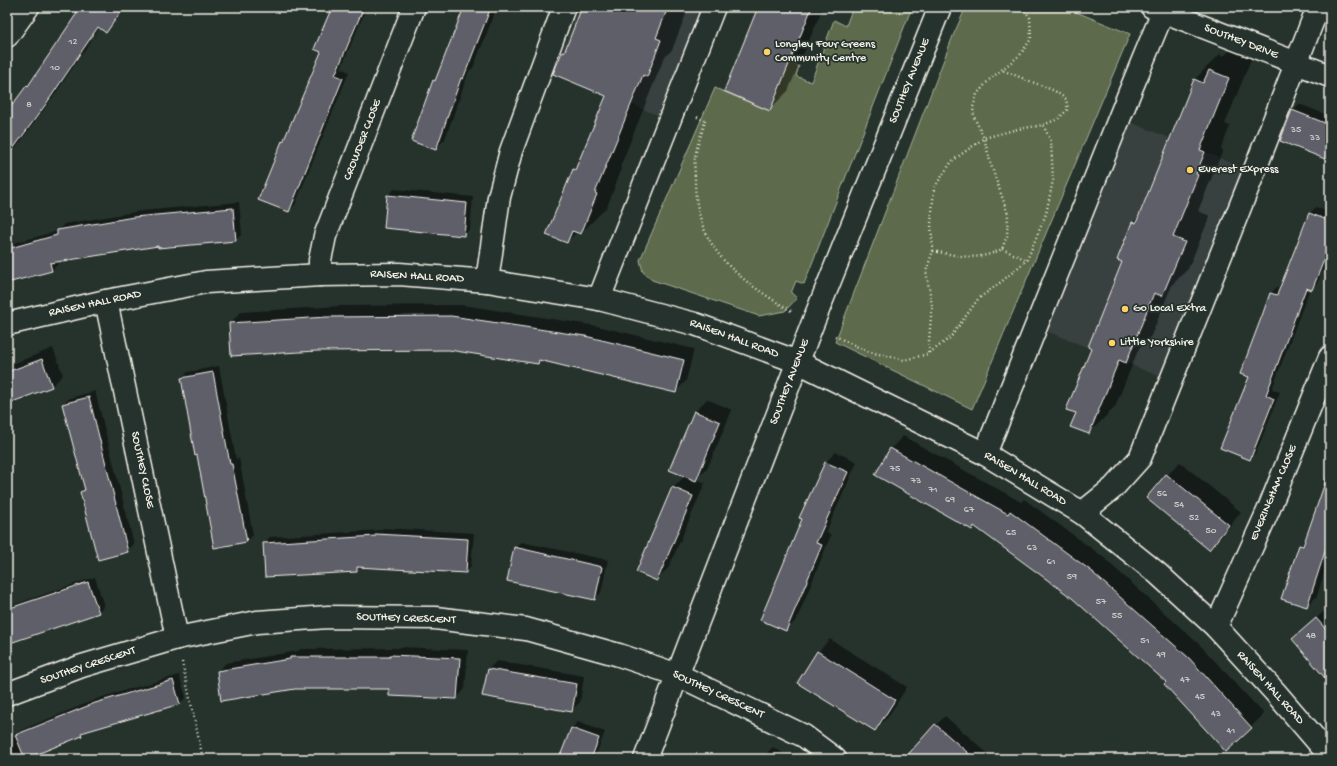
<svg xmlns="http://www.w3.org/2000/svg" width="1337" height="766" viewBox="0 0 1337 766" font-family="'Gochi Hand',sans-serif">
<rect width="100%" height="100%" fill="#26332d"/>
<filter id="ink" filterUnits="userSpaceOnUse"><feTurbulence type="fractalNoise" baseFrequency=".025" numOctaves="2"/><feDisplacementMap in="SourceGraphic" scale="8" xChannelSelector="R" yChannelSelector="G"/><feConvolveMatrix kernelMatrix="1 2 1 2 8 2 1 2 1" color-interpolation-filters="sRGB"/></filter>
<g filter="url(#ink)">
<g fill="#374040">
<polygon points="580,7 714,7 670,120 553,74"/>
<polygon points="1120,118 1254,172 1171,381 1036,327"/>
</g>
<g fill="#5d6a4c" stroke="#a8ae9a">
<polygon points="853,7 912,7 804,284 796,281 791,293 797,298 785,311 759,316 652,280 643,272 640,260 715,88 770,111 789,62 799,66 796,76 811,82 834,20 846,26"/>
<polygon points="966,7 1064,7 1130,34 972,409 835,342 953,36"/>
</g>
<g fill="#0007">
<polygon points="89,7 125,7 112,25 106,32 100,27 56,93 7,160 7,114"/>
<polygon points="333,7 367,7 341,68 349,72 295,205 289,211 283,142 285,140 322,51"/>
<polygon points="465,7 497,7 473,68 469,71 445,139 435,149 433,81 438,76"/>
<polygon points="583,7 683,7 681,12 686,14 672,50 664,58 620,167 622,168 607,207 581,233 577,232 567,242 548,234 574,169 579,164 607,95 554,74 563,52 567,48"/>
<polygon points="759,7 823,7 788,91 769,110"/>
<polygon points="1330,18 1330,29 1326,27"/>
<polygon points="1235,45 1254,52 1225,124 1230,126 1221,149 1223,150 1198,211 1210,216 1188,269 1172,285 1151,336 1139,348 1115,407 1089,433 1077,413 1092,348 1124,261 1133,222 1141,214 1194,80 1220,54 1224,56"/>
<polygon points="1299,104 1330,116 1330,160 1293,111"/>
<polygon points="394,189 473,197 470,229 464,235 388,195"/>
<polygon points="239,202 242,234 236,240 159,245 57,261 58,264 52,270 7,282 7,245 58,231 64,224 141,211"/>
<polygon points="1316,207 1330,213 1330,252 1318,282 1312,289 1310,288 1272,389 1280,392 1256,453 1249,459 1250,376 1241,373 1271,293 1277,287 1281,288 1310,213"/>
<polygon points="463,305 597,326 694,349 686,381 675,392 541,359 538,363 449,349 230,323 241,312 339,306"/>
<polygon points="53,348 63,375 52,386 7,404 7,367 10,365"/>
<polygon points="219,366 236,459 239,458 253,535 246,541 198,454 182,378 188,372"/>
<polygon points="95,391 134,544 127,551 81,492 85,488 63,404 70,398"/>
<polygon points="707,399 732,410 708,467 696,479 705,483 669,567 657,580 673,488 685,476 695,412"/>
<polygon points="903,436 1021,502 1024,499 1106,559 1106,560 1201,646 1264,714 1251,727 1168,682 1073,597 975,526 972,528 891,449"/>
<polygon points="836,452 857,462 826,532 831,535 797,619 786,630 825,463"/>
<polygon points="1180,462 1241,512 1222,536 1209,549 1147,497"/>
<polygon points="1330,471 1330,555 1317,596 1307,606 1300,546 1306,540"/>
<polygon points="383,528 474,533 471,566 465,572 361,566 357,571 264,543 270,537 381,530"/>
<polygon points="521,542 608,560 601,593 594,599 515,548"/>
<polygon points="95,577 104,606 98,612 7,644 7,607"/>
<polygon points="1330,606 1330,683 1293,639"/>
<polygon points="830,639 907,687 888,717 875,730 818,652"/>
<polygon points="400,647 468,650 465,689 457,698 390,688 218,671 226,663 298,651 300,649 399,648"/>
<polygon points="497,661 584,676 580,702 571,711 488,669"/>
<polygon points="179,675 186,697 180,704 86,731 81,735 22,759 7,759 7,738 31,726 102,697"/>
<polygon points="945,716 994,759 923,759 936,725"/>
<polygon points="578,722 605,732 594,759 560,759 572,728"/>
<polygon points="773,747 792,759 761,759"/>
</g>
<g fill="#5e5e6b" stroke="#f4f1e8">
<polygon points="69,7 124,7 106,33 98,27 46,104 7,157 7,112 27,85 28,86 77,13"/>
<polygon points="332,7 364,7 335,75 343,78 289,212 258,200 282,141 283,142 321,52 314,49"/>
<polygon points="464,7 491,7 463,79 461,78 436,150 411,141 433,80 435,81"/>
<polygon points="582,7 668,7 656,38 661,40 647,77 643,75 595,193 597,194 581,234 572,231 567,243 546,235 573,169 575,170 606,96 553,74 562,52 564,53"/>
<polygon points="758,7 812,7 770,111 724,91"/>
<polygon points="1209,70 1229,78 1200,150 1205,152 1196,174 1198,175 1173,237 1185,242 1162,296 1154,293 1126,363 1119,360 1089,434 1070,427 1076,413 1066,410 1091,349 1088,347 1122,262 1117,260 1132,222 1136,223 1194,79 1203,83"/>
<polygon points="1292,110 1330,125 1330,161 1280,141"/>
<polygon points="387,195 467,203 464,236 384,228"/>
<polygon points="233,208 236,241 158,248 158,246 50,263 52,271 7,283 7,249 57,235 57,230 134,217"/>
<polygon points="1309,213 1330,221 1330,245 1312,290 1306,288 1266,395 1274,399 1250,460 1220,448 1249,377 1240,374 1263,313 1270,293 1277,295"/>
<polygon points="451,316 585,336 684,360 676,393 539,360 538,364 449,350 317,351 231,356 229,323 327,317"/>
<polygon points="42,359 52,387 7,404 7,372"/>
<polygon points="213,372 230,464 232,464 247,542 214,548 197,455 195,456 181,378"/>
<polygon points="89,397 128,552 98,560 80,492 85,490 62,404"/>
<polygon points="694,411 720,422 696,481 669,470"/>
<polygon points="890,448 1008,514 1010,511 1094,573 1094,574 1189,658 1252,728 1226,752 1164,684 1166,682 1072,598 974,526 972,530 875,475"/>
<polygon points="825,462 848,472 816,543 822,545 786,631 760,620 802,519 799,518"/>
<polygon points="1166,474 1229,525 1209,550 1146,498"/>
<polygon points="1327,477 1330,478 1330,536 1307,607 1281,599 1299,545 1303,546"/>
<polygon points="672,487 693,496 657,581 636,572"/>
<polygon points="376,534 468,539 466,573 357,567 357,572 265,577 263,543 376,536"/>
<polygon points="514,547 602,567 595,600 507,581"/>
<polygon points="88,582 99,613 7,644 7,609"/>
<polygon points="1316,618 1330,634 1330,684 1292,639"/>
<polygon points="817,651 895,700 875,731 797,683"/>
<polygon points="390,655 460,658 457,699 389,696 389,689 295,689 221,701 217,671 290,659 290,657 390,657"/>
<polygon points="488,669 577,684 572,712 482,696"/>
<polygon points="173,680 180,704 81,733 82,736 25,759 15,735 95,703"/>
<polygon points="935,724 952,739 975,759 904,759"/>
<polygon points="571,728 599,738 591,759 559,759"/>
</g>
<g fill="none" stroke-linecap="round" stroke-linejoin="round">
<defs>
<g id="minor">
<polyline points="1152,7 1330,76"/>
<polyline points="7,36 28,7"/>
<polyline points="320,275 320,260 325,236 414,7"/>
<polyline points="487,281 499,197 511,151 564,7"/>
<polyline points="599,299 714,7"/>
<polyline points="106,301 177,638"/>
<polyline points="7,324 106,301 206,282 320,275 399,274 487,281 599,299 695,324 798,362 985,454 1082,513 1157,573 1216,627 1275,692 1330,756"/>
<polyline points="985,454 1129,94 1165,7"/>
<polyline points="1082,513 1113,488 1140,458 1254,172 1318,7"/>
<polyline points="1216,627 1268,511 1330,357"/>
<polyline points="7,694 82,666 177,638 257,622 328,617 435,618 526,629 619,655 678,675 804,736 835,759"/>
<polyline points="645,759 812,325 940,7"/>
</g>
</defs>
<use href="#minor" stroke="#f4f1e8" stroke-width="25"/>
<g stroke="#f4f1e8" stroke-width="2.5" stroke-dasharray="1 3" stroke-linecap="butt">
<path d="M697,117l8,4c-3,12 -8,24 -10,36 -1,7 0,16 0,24 1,69 42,97 96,130"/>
<polyline points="1002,249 1027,260"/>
<path d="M933,251c27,5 43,11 69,-2l5,-13 1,-22 -17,-49 -7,-27 -10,-21 -1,-10 4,-13 12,-14 31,-25 11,-16 -1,-21 -7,-11"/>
<polyline points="835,336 866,351 904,360 928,354 950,338 978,299 1001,282 1027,260 1046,214 1053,180 1051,141 1043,125"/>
<polyline points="928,353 932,305 926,271 933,251 931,224 934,188 952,161 984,138 1018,129 1043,125 1058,119 1068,109 1066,99 1055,91 1002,70"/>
<polyline points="182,662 203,759"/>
</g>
<use href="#minor" stroke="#26332d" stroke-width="22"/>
</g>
</g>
<g fill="#ffd166" stroke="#26332d" stroke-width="1.5">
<circle cx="767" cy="52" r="4"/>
<circle cx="1190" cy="170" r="4"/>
<circle cx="1125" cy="309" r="4"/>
<circle cx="1112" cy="343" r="4"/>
</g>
<g text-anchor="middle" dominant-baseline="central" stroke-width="3.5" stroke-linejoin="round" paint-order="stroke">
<g font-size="10" fill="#ceccc9">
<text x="73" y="42">12</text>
<text x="55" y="68">10</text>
<text x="29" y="105">8</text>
<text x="1296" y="130">35</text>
<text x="1315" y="138">33</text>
<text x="895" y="469">75</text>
<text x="916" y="481">73</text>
<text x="933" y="490">71</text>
<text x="1162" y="494">56</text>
<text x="950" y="500">69</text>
<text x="1179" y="505">54</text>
<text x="969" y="510">67</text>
<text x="1194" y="518">52</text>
<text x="1211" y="531">50</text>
<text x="1011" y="533">65</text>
<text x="1032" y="548">63</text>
<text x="1051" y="562">61</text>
<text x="1072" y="577">59</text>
<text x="1101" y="602">57</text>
<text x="1117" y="616">55</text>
<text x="1311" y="636">48</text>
<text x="1145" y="641">51</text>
<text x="1161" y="655">49</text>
<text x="1185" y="680">47</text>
<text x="1200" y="697">45</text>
<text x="1216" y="714">43</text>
<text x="1231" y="731">41</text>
</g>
<g font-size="12" fill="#f4f1e8" stroke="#26332d">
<text transform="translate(1241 42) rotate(21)">SOUTHEY DRIVE</text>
<text transform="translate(910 81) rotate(-68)">SOUTHEY AVENUE</text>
<text transform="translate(363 140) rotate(-69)">CROWDER CLOSE</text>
<text transform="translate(417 277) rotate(3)">RAISEN HALL ROAD</text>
<text transform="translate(95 304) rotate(-12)">RAISEN HALL ROAD</text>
<text transform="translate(734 339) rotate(20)">RAISEN HALL ROAD</text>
<text transform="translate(790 382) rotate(-69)">SOUTHEY AVENUE</text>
<text transform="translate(142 470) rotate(78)">SOUTHEY CLOSE</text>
<text transform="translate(1025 479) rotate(31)">RAISEN HALL ROAD</text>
<text transform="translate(1274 493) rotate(-67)">EVERINGHAM CLOSE</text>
<text transform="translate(406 619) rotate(2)">SOUTHEY CRESCENT</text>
<text transform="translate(88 666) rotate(-18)">SOUTHEY CRESCENT</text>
<text transform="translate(1270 688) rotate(48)">RAISEN HALL ROAD</text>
<text transform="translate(718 695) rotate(25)">SOUTHEY CRESCENT</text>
</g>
<g font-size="12" fill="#f4f1e8" stroke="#26332d" text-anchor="start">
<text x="775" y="45">Longley Four Greens<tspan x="775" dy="14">Community Centre</tspan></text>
<text x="1198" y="170">Everest Express</text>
<text x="1133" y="309">Go Local Extra</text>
<text x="1120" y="343">Little Yorkshire</text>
</g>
</g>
<rect width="1337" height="766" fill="none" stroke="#26332d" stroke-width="24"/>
<rect x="12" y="12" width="1313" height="742" fill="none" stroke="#f4f1e8" stroke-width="1.5" filter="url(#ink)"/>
</svg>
